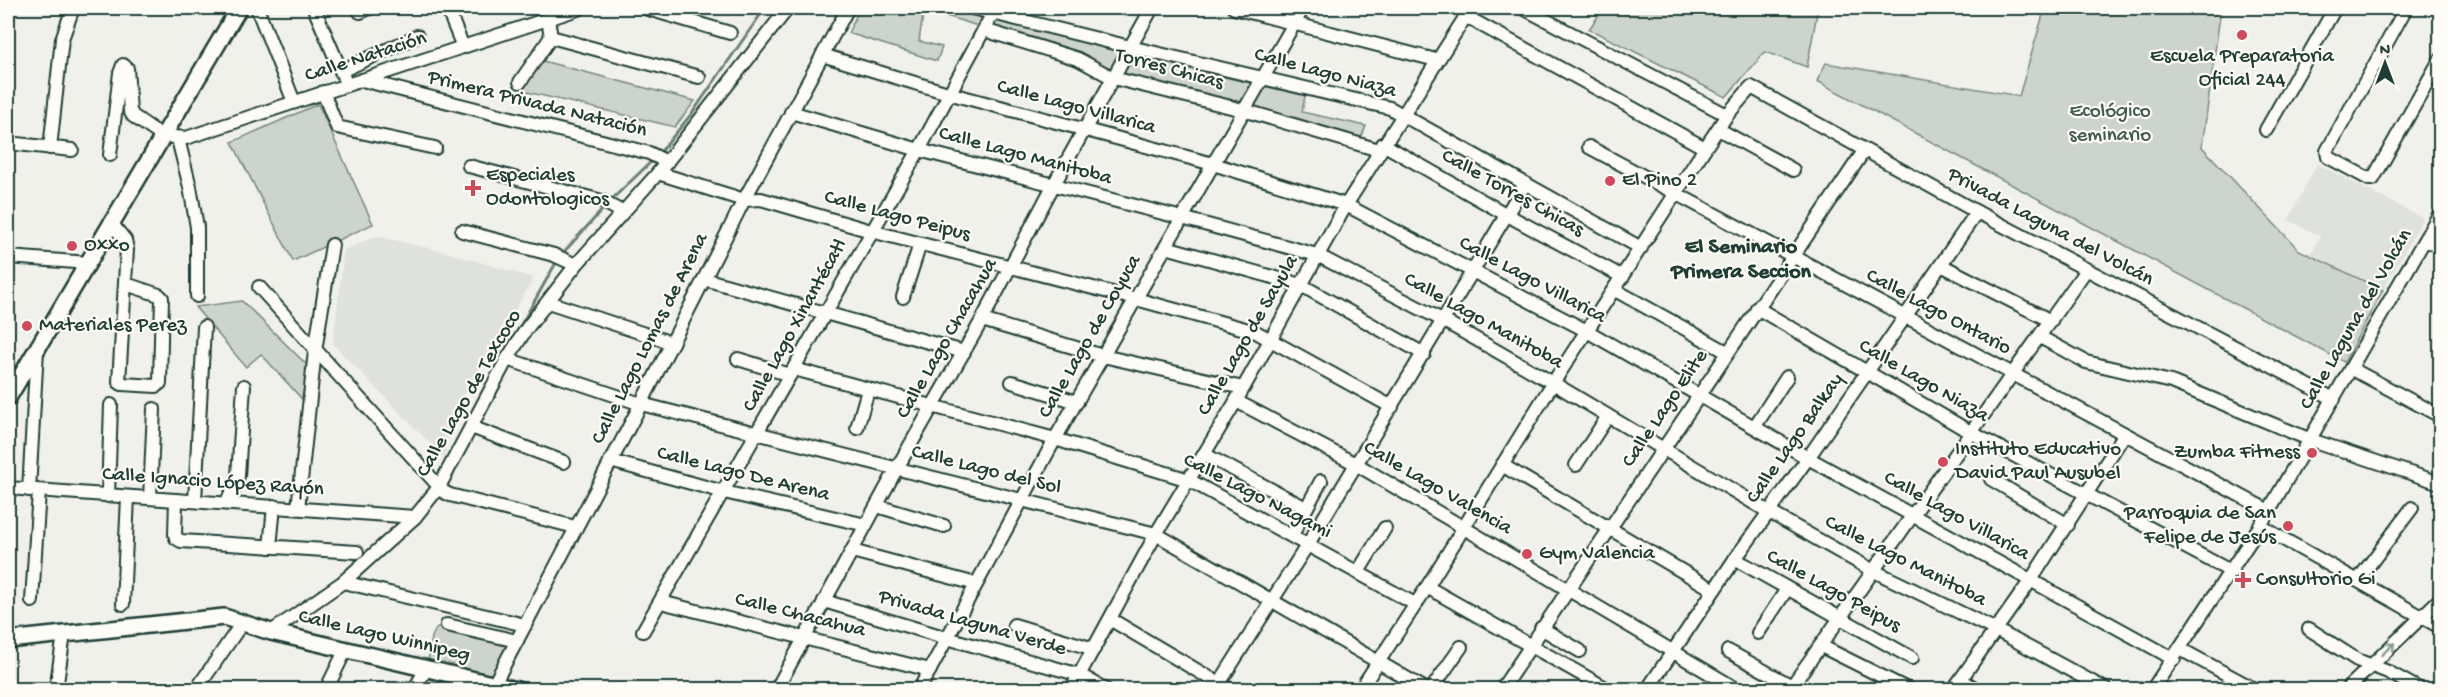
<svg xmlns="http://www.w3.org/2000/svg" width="2448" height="697" viewBox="0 0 2448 697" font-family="'Gochi Hand',sans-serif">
<rect width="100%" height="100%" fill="#f0f1eb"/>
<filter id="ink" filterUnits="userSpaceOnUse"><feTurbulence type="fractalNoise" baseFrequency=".0167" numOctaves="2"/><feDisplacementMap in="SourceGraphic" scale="12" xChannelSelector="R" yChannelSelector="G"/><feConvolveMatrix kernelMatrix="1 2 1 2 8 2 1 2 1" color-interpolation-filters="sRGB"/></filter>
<g filter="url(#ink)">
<g fill="#dfe2dc">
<polygon points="2317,164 2423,218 2383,290 2311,254 2320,236 2288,220"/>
<polygon points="376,236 446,252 534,278 450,418 445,459 333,344 344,250"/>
</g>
<g fill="#cdd3cd" stroke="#768880" stroke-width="1.5">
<polygon points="860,8 965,8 1123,53 1114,69 924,9 919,41 942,47 937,61 848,33"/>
<polygon points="1604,8 1818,8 1807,67 1765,52 1726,97 1589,29"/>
<polygon points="2045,8 2221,8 2202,147 2299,250 2383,290 2344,362 1817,81 1826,63 2019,96"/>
<polygon points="1135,55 1255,84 1241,105 1123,74"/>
<polygon points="539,60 695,101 675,127 523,91"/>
<polygon points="1268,83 1306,91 1302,112 1366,126 1360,141 1250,112"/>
<polygon points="318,104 373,224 293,261 232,142"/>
<polygon points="242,301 308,366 302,399 261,354 246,367 195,307"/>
<polygon points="437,627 442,628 510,643 492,676 428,660 432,637"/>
</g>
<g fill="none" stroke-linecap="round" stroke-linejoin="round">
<g stroke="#6c8077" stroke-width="3">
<polyline points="659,154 693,112 765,8"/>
<polyline points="609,202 654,159"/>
<polyline points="561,255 605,207"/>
<polyline points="512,341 557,261"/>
</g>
<defs>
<g id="minor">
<polyline points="257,8 294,102"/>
<polyline points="314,8 344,78"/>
<polyline points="447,8 463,47"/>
<polyline points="645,8 730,33"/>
<polyline points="972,8 1130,47 1390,108 1641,248"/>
<polyline points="1234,8 1436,60"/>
<polyline points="1523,8 1727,115"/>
<polyline points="2406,8 2327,151 2328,157 2369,179 2373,179 2440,60"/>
<polyline points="360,12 370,8"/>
<polyline points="1465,16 1705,148"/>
<polyline points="548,19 551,37 699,77"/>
<polyline points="984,30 1078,59 1113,78 1243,110 1379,150"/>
<polyline points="822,55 948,93 1213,164 1346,205 1587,331 1808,458 2174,659"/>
<polyline points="341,71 417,36"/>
<polyline points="362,80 649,153 667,162"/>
<polyline points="520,82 551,37"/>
<polyline points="323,92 337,127 435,148"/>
<polyline points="791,112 919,150 1182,218 1317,255 1444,321 1553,383 1769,512 1872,570 1996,630 2107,690"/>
<polyline points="1718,129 1793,170"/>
<polyline points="2266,130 2335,8"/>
<polyline points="178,139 190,187 197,227 197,296"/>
<polyline points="8,143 72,150"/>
<polyline points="1383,144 1507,215 1623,277"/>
<polyline points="1589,147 2269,511"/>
<polyline points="50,148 62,39 73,8"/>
<polyline points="110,155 120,73 123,65 127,68 130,111 133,116 162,136 186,138 581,8"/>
<polyline points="469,166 602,201 622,212"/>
<polyline points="658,173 744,200 761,199 871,231 1136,299 1256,332 1392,407"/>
<polyline points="112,224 125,240 127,249 119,382 122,384 156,386 160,383 162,298 159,295 126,284"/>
<polyline points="462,231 554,255 576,265"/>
<polyline points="2424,241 2440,244"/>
<polyline points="1166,247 1301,285 1424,354"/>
<polyline points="8,257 89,263"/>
<polyline points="1941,265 2051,321"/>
<polyline points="704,279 964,352"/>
<polyline points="259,287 444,492 450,495 575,527"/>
<polyline points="1615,290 1727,352"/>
<polyline points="903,297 920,244"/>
<polyline points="548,302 672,343"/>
<polyline points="1757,308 1972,433 2232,572"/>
<polyline points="982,320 1103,356 1243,388"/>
<polyline points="2040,337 2086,362 2171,382 2311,440 2440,483"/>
<polyline points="507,359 641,404 1156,534 1427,690"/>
<polyline points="738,359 790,375"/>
<polyline points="794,369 1055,439 1189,480 1415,604"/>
<polyline points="2352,369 2440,416"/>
<polyline points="1012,382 1077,402"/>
<polyline points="1236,401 1356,464 1738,690"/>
<polyline points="1755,426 1787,377"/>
<polyline points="471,427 564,462"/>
<polyline points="857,428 868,390"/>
<polyline points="1204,454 1306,508"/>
<polyline points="610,461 724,492 866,525"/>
<polyline points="1502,465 1714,590"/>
<polyline points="1576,465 1608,416"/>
<polyline points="1991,479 2068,525"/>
<polyline points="8,488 415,517"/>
<polyline points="29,490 37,350"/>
<polyline points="108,496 111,405"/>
<polyline points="150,498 154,409"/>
<polyline points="176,500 175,534 176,538 181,541 357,552"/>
<polyline points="195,501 204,327"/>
<polyline points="226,503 235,487 238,476 244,386"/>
<polyline points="877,506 944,526"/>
<polyline points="298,508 315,351 332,245"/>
<polyline points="2260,526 2440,627"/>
<polyline points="1292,535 1321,481"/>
<polyline points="270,547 274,506"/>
<polyline points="852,551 976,584"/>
<polyline points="1735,559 1912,658"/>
<polyline points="1358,572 1385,528"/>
<polyline points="2358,580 2412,508"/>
<polyline points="343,582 525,625"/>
<polyline points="1427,587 1609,690"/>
<polyline points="32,601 39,491"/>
<polyline points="824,601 947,638 1080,675 1106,690"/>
<polyline points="661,602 930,670"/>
<polyline points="123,604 128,497"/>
<polyline points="1110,619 1230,690"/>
<polyline points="447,625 517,641"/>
<polyline points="1014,625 1094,649"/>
<polyline points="1541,628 1580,651"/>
<polyline points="2309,629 2357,660 2388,672 2421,690"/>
<polyline points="643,631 919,150 995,9"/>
<polyline points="271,632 343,582 415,517 439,487 507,359 527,328 576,265 658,173 788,8"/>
<polyline points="1758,633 1787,589"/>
<polyline points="1821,646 1909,690"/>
<polyline points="2180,649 2256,690"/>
<polyline points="1728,651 1792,686"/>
<polyline points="1961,680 1978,690"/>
<polyline points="56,690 64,634"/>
<polyline points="196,690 242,623"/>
<polyline points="326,690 346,649"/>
<polyline points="414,690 426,669"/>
<polyline points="491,690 641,404 744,200 848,8"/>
<polyline points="776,690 897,468 982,320 1053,186 1152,8"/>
<polyline points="919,690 1055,439 1303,8"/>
<polyline points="1071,690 1156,534 1236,401 1346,205 1471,8"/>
<polyline points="1215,690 1308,544 1525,184"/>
<polyline points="1360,690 1427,587 1553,383 1705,148 1727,115 1751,87 1977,212 2334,399"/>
<polyline points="1431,690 1461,647"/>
<polyline points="1501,690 1864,151"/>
<polyline points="1647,690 1735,559 1808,458 1977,212"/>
<polyline points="1789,690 2086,270"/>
<polyline points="1953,690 2031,580 2124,435"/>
<polyline points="2152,690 2260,526 2440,213"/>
<polyline points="2346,690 2440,599"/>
</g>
<g id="major">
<polyline points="8,398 239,8"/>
<polyline points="8,640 224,617 271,632 517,690"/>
</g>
</defs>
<use href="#minor" stroke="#1f3d34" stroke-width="16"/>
<use href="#major" stroke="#1f3d34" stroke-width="20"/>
<use href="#minor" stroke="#fdfcf7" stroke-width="12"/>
<use href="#major" stroke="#fdfcf7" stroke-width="15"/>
</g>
<defs><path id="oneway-shaft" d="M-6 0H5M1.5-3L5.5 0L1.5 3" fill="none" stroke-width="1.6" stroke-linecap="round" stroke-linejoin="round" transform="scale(1.5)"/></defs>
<use stroke="#8e9c96" href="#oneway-shaft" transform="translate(2388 649) rotate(-43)"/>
</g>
<g fill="#d1495b" stroke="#fdfcf7" stroke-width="2">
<circle cx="2242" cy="35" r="6"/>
<circle cx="1610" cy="181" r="6"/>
<path d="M470 179h6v6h6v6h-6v6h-6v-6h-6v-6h6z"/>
<circle cx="72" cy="246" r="6"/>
<circle cx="27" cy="326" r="6"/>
<circle cx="2312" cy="453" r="6"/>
<circle cx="1943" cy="462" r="6"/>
<circle cx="2288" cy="526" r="6"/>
<circle cx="1527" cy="554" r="6"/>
<path d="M2240 571h6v6h6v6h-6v6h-6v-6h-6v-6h6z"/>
</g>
<g text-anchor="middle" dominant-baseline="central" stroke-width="4.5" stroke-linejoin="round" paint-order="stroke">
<g font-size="21" fill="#1f3d34" stroke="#fdfcf7" text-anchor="start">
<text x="2242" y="57" text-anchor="middle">Escuela Preparatoria<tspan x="2242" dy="24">Oficial 244</tspan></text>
<text x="486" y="176">Especiales<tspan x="486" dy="24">Odontologicos</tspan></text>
<text x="1622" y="181">El Pino 2</text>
<text x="84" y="246">Oxxo</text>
<text x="39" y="326">Materiales Perez</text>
<text x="1955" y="450">Instituto Educativo<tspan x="1955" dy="24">David Paul Ausubel</tspan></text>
<text x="2300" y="453" text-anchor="end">Zumba Fitness</text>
<text x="2276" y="514" text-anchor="end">Parroquia de San<tspan x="2276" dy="24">Felipe de Jesús</tspan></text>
<text x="1539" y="554">Gym Valencia</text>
<text x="2256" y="580">Consultorio Gi</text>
</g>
<g font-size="21" fill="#1f3d34" stroke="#fdfcf7">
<text transform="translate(366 58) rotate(-18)">Calle Natación</text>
<text transform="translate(1169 70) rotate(15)">Torres Chicas</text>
<text transform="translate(1325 74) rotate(15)">Calle Lago Niaza</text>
<text transform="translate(537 105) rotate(14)">Primera Privada Natación</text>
<text transform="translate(1076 108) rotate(15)">Calle Lago Villarica</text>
<text transform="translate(1025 157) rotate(15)">Calle Lago Manitoba</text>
<text transform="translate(1512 194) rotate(29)">Calle Torres Chicas</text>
<text transform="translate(897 217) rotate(15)">Calle Lago Peipus</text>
<text transform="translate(2050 228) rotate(28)">Privada Laguna del Volcán</text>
<text transform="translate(1532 281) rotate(28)">Calle Lago Villarica</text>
<text transform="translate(1938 313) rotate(28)">Calle Lago Ontario</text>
<text transform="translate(2357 320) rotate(-60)">Calle Laguna del Volcán</text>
<text transform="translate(1483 322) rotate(29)">Calle Lago Manitoba</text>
<text transform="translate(796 326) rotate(-61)">Calle Lago Xinantécatl</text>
<text transform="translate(1249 336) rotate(-60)">Calle Lago de Sayula</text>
<text transform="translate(1091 337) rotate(-60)">Calle Lago de Coyuca</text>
<text transform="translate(651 339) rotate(-63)">Calle Lago Lomas de Arena</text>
<text transform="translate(948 339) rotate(-60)">Calle Lago Chacahua</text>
<text transform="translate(1923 382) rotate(30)">Calle Lago Niaza</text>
<text transform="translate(470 394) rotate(-60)">Calle Lago de Texcoco</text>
<text transform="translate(1666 409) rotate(-56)">Calle Lago Elite</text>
<text transform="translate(1796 439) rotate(-55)">Calle Lago Balkay</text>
<text transform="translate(986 471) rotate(14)">Calle Lago del Sol</text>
<text transform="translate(743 475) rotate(14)">Calle Lago De Arena</text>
<text transform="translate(213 483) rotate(4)">Calle Ignacio López Rayón</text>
<text transform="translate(1437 489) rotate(30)">Calle Lago Valencia</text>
<text transform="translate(1257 497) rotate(27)">Calle Lago Nagami</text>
<text transform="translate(1956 517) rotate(29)">Calle Lago Villarica</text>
<text transform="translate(1905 562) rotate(27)">Calle Lago Manitoba</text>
<text transform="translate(1833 592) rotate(29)">Calle Lago Peipus</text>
<text transform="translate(800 616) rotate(14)">Calle Chacahua</text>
<text transform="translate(972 624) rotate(16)">Privada Laguna Verde</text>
<text transform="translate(384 637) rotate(13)">Calle Lago Winnipeg</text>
</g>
<g font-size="21" fill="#425b53" stroke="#fdfcf7">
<text x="2110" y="112">Ecológico<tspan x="2110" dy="24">seminario</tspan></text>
</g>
<g font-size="22" font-weight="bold" fill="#1f3d34" stroke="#fdfcf7">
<text x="1741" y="248">El Seminario<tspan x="1741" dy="25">Primera Seccion</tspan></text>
</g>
</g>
<rect width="2448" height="697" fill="none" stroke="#fdfcf7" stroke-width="30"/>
<rect x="15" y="15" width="2418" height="667" fill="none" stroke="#1f3d34" stroke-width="2" filter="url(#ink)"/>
<g transform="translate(2385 63)" stroke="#fdfcf7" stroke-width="4.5" paint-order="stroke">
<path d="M0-4.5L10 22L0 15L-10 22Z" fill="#1f3d34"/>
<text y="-9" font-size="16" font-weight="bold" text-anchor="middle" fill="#1f3d34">N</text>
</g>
</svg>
